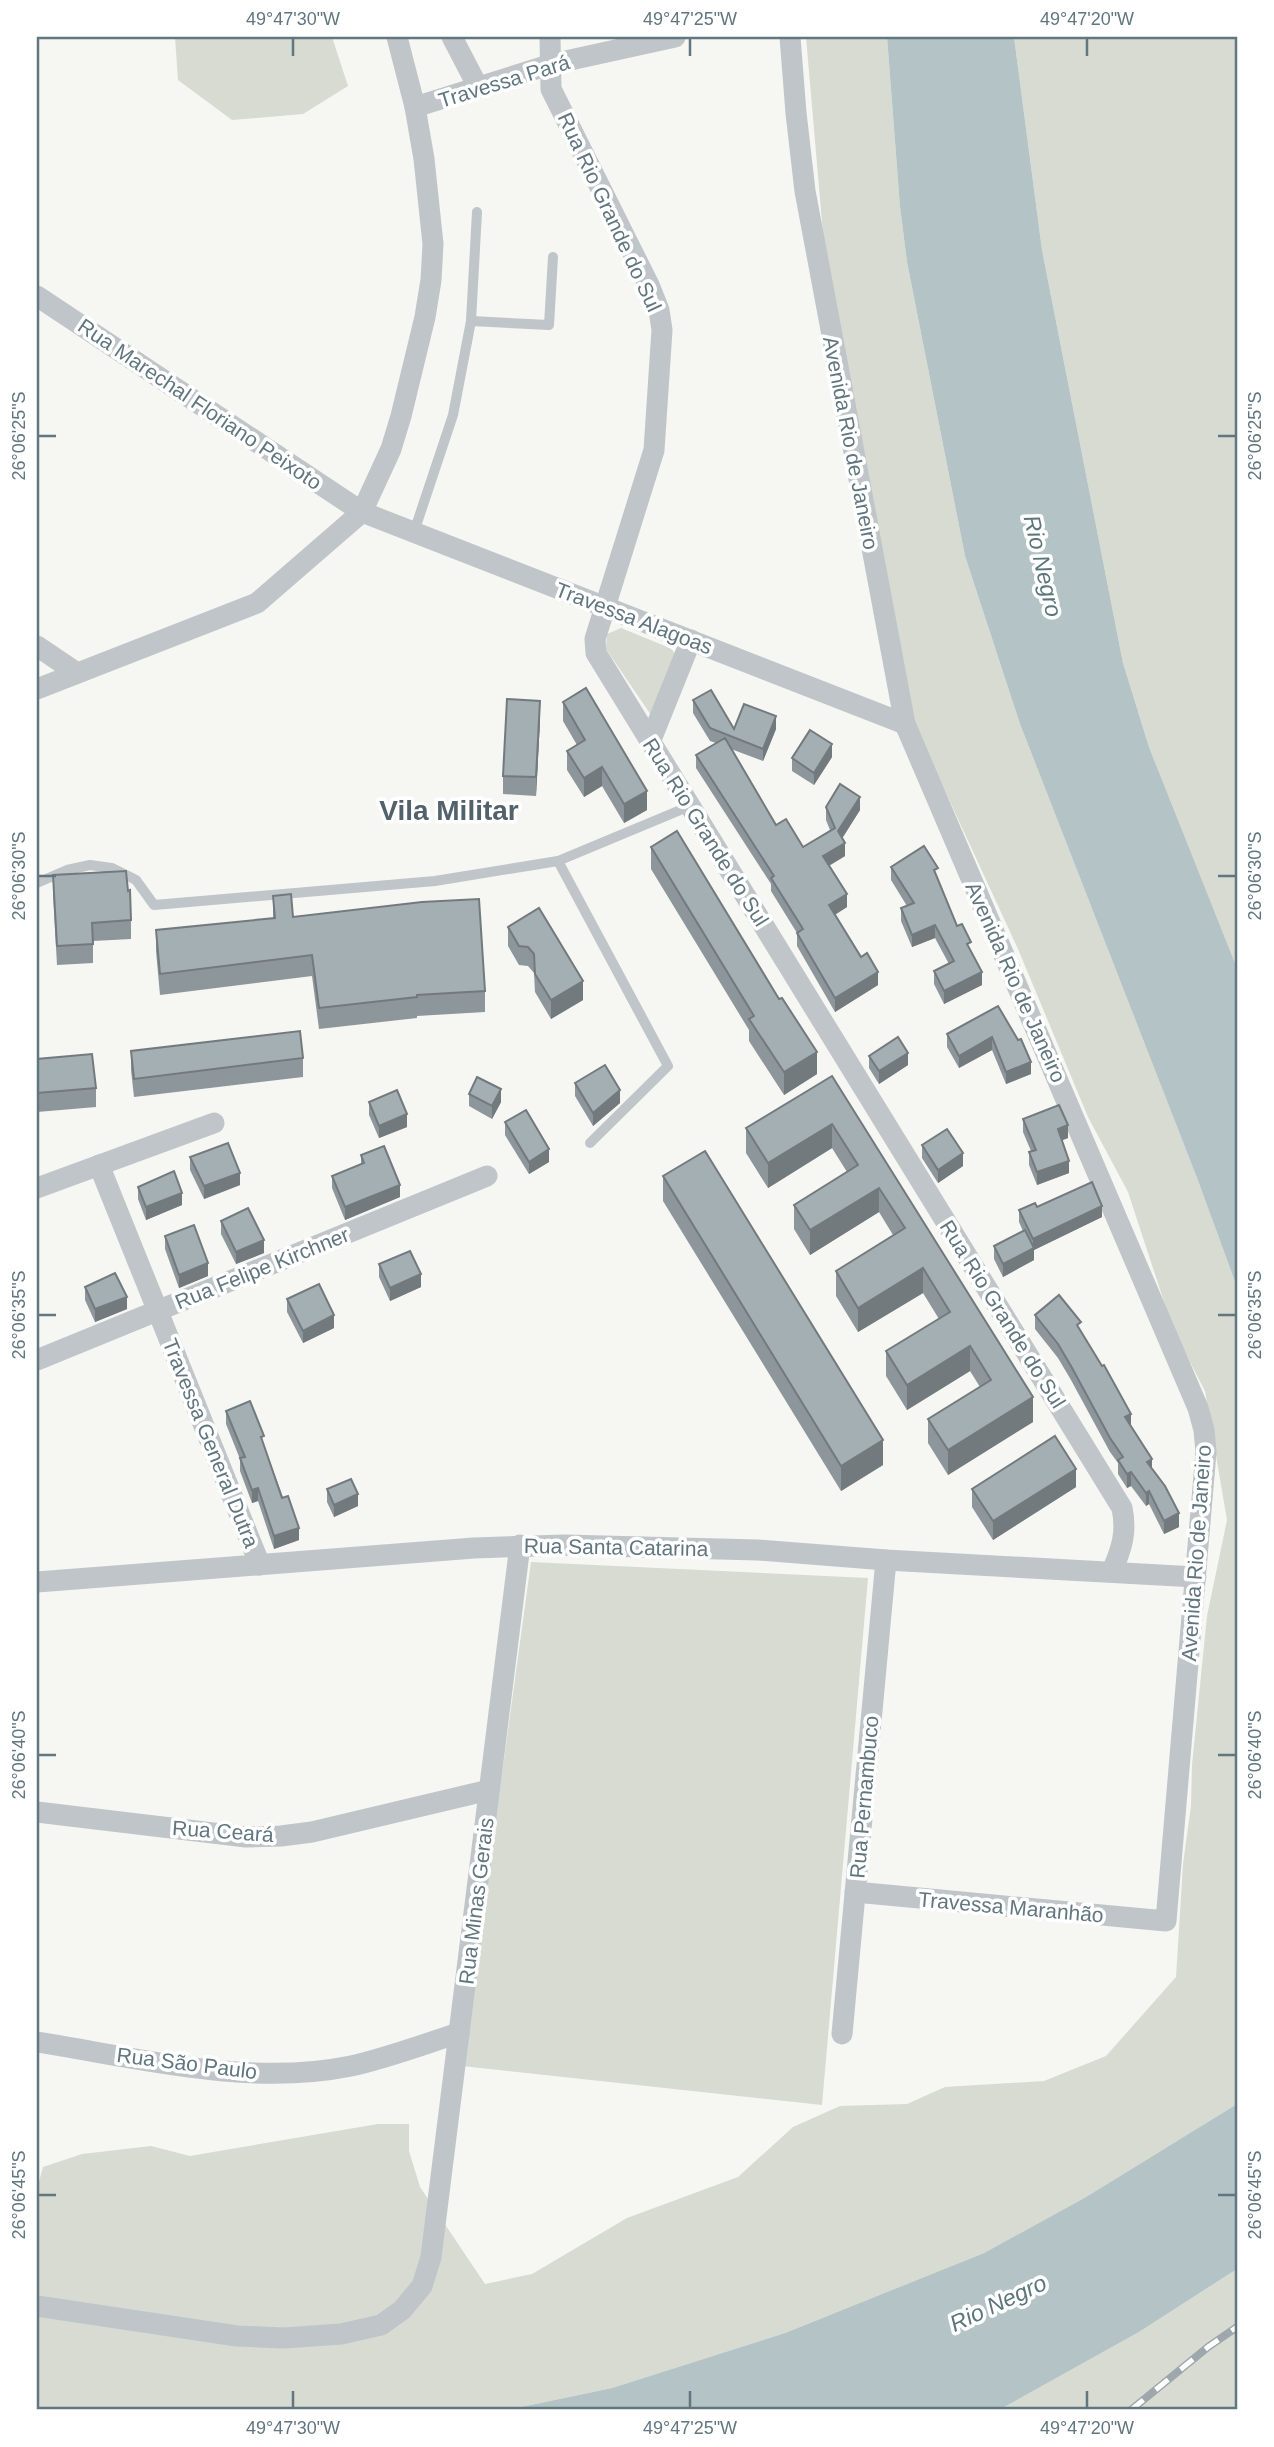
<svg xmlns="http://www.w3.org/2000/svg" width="1274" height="2447" viewBox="0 0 1274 2447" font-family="Arial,sans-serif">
<rect width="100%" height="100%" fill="#f6f6f3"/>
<g fill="#d7dbd2">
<polygon points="175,37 332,37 348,86 303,114 232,120 178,80"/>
<polygon points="806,37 887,37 900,207 907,262 965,556 1020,724 1197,1178 1237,1287 1237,2104 1086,2197 984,2253 785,2333 612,2388 507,2410 37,2410 37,2189 43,2167 82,2154 151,2146 190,2156 378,2124 409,2124 409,2151 420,2187 485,2284 532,2274 627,2218 738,2177 793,2127 840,2106 907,2104 945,2087 1044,2081 1106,2056 1176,1977 1183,1864 1191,1806 1192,1765 1207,1616 1227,1520 1205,1391 1173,1329 1128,1192 1088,1117 1018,949 916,728 833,349"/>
<polygon points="1014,37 1237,37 1237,968 1149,747 1123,663 1042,250"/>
<polygon points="621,628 670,648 676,654 651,715 606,649 607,634"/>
<polygon points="531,1562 868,1578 822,2105 462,2066"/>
<polygon points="1237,2269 1237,2410 999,2410 1139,2332"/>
</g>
<g fill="#b4c4c6">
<polygon points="887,37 1014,37 1042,250 1123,663 1149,747 1237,968 1237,1287 1197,1178 1020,724 965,556 907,262 900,207"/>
<polygon points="1237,2104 1237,2269 1139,2332 999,2410 507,2410 612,2388 785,2333 984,2253 1086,2197"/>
</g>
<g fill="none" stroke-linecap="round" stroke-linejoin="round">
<g stroke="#bfc5c8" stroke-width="10">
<polyline points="471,321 549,325 553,257"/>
<polyline points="414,532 453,415 471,321 477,212"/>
<polyline points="558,861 668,1066 590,1143"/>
<polyline points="37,883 67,870 90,865 112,868 136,880 154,905 435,881 558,861 690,806"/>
</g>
<g stroke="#bfc5c8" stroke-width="21">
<polyline points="452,37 478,87"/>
<path d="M550,37l1,52 98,196 10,25 3,20 -8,120 -59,189 1,14 526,855c5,24 0,40 -10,63"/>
<polyline points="790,37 796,113 805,191 905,724 1198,1408 1204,1430 1206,1452 1166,1921 855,1892"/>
<polyline points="415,107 552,64 675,37"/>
<polyline points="37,296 362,512 905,724"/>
<polyline points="37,646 77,673"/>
<polyline points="37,689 257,603 362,512 391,449 401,416 425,317 431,280 433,244 424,159 415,107 397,37"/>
<polyline points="650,742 691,640"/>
<polyline points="99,1165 260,1565"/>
<polyline points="37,1188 214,1123"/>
<polyline points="37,1360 487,1176"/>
<polyline points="37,1582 474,1548 565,1545 758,1550 886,1560 1196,1577"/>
<polyline points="37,1812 246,1837 281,1836 312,1832 489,1790"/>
<polyline points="842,2034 886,1560"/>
<path d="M37,2042c101,16 212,45 314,24 36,-8 73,-22 108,-33"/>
<polyline points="37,2306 237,2336 284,2338 341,2334 381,2325 402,2310 422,2286 431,2257 520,1545"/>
</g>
<defs>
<polyline id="rail" points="1131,2410 1208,2347 1237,2327"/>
</defs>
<use href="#rail" stroke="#9ea8ac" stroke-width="8"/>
<use href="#rail" stroke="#fff" stroke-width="5" stroke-dasharray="16" stroke-linecap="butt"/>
</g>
<g fill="#8d969a">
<polygon points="693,700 734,729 776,729 763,761 731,749 776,825 803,847 830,830 826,820 826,807 860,810 842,838 845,856 829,866 847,907 835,915 878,985 835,1012 797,946 797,933 771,891 771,884 696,768 696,755 716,743 710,741 693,713"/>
<polygon points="563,702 647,810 624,823 602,786 584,797 567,770 567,751 577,745 563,721"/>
<polygon points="540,720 536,796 503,794 503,776"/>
<polygon points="832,757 814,785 792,771 792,758"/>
<polygon points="651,847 817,1074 784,1095 749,1041 749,1030 651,869"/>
<polygon points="891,867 938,879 957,926 971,952 982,985 944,1004 934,984 934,971 949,964 935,938 912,947 901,921 901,908 907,906 891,880"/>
<polygon points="53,875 128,891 131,920 131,939 93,941 93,963 57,965 53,894"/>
<polygon points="273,896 293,917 485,991 485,1012 417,1016 417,1018 319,1029 312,976 160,995 156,951 156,930 273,918"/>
<polygon points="508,927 583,1000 551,1019 535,992 534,973 528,966 519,965 508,946"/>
<polygon points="998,1006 1031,1074 1006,1084 992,1050 959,1068 947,1047 947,1034"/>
<polygon points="131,1051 303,1058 303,1077 134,1097 131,1070"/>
<polygon points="869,1056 908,1065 879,1084 869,1068"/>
<polygon points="37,1059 96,1088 96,1107 37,1112"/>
<polygon points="832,1076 1033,1422 948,1475 928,1443 928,1419 980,1387 970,1371 907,1410 886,1376 886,1351 939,1319 923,1293 858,1332 836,1296 836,1271 893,1235 879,1212 810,1255 794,1229 794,1205 847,1172 832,1148 768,1188 746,1153 746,1128"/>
<polygon points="575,1083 620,1103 593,1126 575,1096"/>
<polygon points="469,1094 501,1102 492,1119 469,1106"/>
<polygon points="369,1102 407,1127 379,1138 369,1115"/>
<polygon points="1023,1119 1068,1138 1062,1140 1069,1173 1037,1185 1029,1165 1029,1152 1031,1151 1023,1132"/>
<polygon points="505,1122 549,1162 529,1174 505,1135"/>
<polygon points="922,1145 963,1166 938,1183 922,1158"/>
<polygon points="361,1155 400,1197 345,1220 332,1188 332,1176 361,1165"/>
<polygon points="190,1157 240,1185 204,1199 190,1170"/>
<polygon points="663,1176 883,1465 841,1491 663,1201"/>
<polygon points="138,1187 182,1205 146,1220 138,1199"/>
<polygon points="1037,1207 1102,1217 1034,1250 1034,1260 1003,1277 994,1259 994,1246 1023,1231 1019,1222 1019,1210"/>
<polygon points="221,1221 264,1253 236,1264 221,1234"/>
<polygon points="165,1236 208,1276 179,1288 165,1249"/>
<polygon points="379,1264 421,1287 390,1301 379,1277"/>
<polygon points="85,1287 127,1309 95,1322 85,1300"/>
<polygon points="287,1299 334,1328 303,1343 287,1312"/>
<polygon points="1035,1315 1081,1332 1131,1426 1152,1469 1179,1527 1164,1534 1149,1504 1146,1506 1131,1486 1127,1488 1118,1474 1118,1463 1110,1452 1071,1380 1058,1358 1035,1329"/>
<polygon points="226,1411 264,1446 299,1540 274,1549 258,1501 252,1503 240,1471 240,1459 226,1424"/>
<polygon points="1076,1487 993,1540 972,1507 972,1489"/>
<polygon points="327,1489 358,1506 334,1517 327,1502"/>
</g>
<g fill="#737a7d">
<polygon points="540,701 540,720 536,796 536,777"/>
<polygon points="776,716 776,729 763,761 763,749"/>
<polygon points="832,744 832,757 814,785 814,773"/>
<polygon points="602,767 602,786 584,797 584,778"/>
<polygon points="647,791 647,810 624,823 624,804"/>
<polygon points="860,797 860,810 838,845 838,831"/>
<polygon points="845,843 845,856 823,869 823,856"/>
<polygon points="847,894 847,907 829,918 829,905"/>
<polygon points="935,925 935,938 912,947 912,935"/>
<polygon points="878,972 878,985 835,1012 835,998"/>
<polygon points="982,972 982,985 944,1004 944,991"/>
<polygon points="583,981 583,1000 551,1019 551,1000"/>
<polygon points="992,1037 992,1050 959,1068 959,1056"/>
<polygon points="817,1052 817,1074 784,1095 784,1072"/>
<polygon points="908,1053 908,1065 879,1084 879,1071"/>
<polygon points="1031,1062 1031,1074 1006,1084 1006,1072"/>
<polygon points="501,1089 501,1102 492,1119 492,1106"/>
<polygon points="620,1090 620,1103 593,1126 593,1113"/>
<polygon points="407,1114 407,1127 379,1138 379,1126"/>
<polygon points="832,1124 832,1148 768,1188 768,1163"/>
<polygon points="1068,1125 1068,1138 1058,1142 1058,1129"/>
<polygon points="549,1149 549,1162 529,1174 529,1162"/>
<polygon points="963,1153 963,1166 938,1183 938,1170"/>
<polygon points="1069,1161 1069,1173 1037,1185 1037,1172"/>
<polygon points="240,1173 240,1185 204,1199 204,1186"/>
<polygon points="400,1185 400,1197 345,1220 345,1207"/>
<polygon points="879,1188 879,1212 810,1255 810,1230"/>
<polygon points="182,1193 182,1205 146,1220 146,1207"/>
<polygon points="1102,1206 1102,1217 1034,1250 1034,1260 1003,1277 1003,1264 1033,1249 1033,1239"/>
<polygon points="264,1240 264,1253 236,1264 236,1252"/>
<polygon points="208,1263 208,1276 179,1288 179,1275"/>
<polygon points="923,1268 923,1293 858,1332 858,1308"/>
<polygon points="421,1274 421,1287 390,1301 390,1288"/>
<polygon points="127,1297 127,1309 95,1322 95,1309"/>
<polygon points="334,1315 334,1328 303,1343 303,1331"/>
<polygon points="970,1346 970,1371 907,1410 907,1385"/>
<polygon points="1033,1397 1033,1422 948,1475 948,1450"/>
<polygon points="1131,1414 1131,1428 1125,1417"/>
<polygon points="883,1440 883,1465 841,1491 841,1466"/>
<polygon points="1152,1459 1152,1473 1147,1462"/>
<polygon points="1076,1469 1076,1487 993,1540 993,1521"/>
<polygon points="1131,1472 1131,1486 1127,1488 1127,1474"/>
<polygon points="258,1488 258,1501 252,1503 252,1490"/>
<polygon points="1149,1491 1149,1504 1146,1506 1146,1493"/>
<polygon points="358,1494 358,1506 334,1517 334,1505"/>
<polygon points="1179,1513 1179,1527 1164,1534 1164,1521"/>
<polygon points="299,1528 299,1540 274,1549 274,1536"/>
</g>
<g fill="#a4afb3" stroke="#737a7d" stroke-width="2">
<polygon points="586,688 647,791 624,804 602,767 584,778 567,751 585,740 563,702"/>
<polygon points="711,690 734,729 744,704 776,716 763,749 710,728 693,700"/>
<polygon points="507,699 540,701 536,777 503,776"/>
<polygon points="810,730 832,744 814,773 792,758"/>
<polygon points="725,738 776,825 786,819 803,847 835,828 826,807 840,784 860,797 838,831 845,843 823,856 847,894 829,905 861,957 867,953 878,972 835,998 797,933 803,929 771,878 774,876 696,755"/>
<polygon points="677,831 779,999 782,998 817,1052 784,1072 749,1019 754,1016 651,847"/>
<polygon points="924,846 938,868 934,870 957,926 962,924 971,942 967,944 982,972 944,991 934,971 954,961 935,925 912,935 901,908 914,903 891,867"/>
<polygon points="126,871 128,891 130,890 131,920 92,923 93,944 57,946 53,875"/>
<polygon points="291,894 293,917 422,902 479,899 485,991 417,995 417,997 319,1008 312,955 160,974 156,930 275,918 273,896"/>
<polygon points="539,908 583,981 551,1000 535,974 534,954 528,947 519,946 508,927"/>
<polygon points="998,1006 1018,1040 1021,1039 1031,1062 1006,1072 992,1037 959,1056 947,1034"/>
<polygon points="300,1031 303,1058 134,1079 131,1051"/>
<polygon points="898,1037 908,1053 879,1071 869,1056"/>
<polygon points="92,1054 96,1088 37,1093 37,1059"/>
<polygon points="605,1065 620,1090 593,1113 575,1083"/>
<polygon points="832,1076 1033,1397 948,1450 928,1419 991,1380 970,1346 907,1385 886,1351 950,1312 923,1268 858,1308 836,1271 905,1228 879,1188 810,1230 794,1205 858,1165 832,1124 768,1163 746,1128"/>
<polygon points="477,1077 501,1089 492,1106 469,1094"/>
<polygon points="397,1090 407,1114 379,1126 369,1102"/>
<polygon points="1059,1105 1068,1125 1058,1129 1069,1161 1037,1172 1029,1152 1036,1150 1023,1119"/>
<polygon points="526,1110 549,1149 529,1162 505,1122"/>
<polygon points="947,1129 963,1153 938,1170 922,1145"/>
<polygon points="228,1143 240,1173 204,1186 190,1157"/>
<polygon points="384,1146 400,1185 345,1207 332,1176 364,1163 361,1155"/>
<polygon points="705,1151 883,1440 841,1466 663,1176"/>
<polygon points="174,1171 182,1193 146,1207 138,1187"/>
<polygon points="1092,1182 1102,1206 1033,1239 1019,1210 1035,1203 1037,1207"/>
<polygon points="248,1208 264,1240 236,1252 221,1221"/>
<polygon points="194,1225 208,1263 179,1275 165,1236"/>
<polygon points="1025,1230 1034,1248 1003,1264 994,1246"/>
<polygon points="410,1251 421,1274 390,1288 379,1264"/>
<polygon points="115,1273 127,1297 95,1309 85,1287"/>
<polygon points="319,1284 334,1315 303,1331 287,1299"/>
<polygon points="1059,1295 1081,1322 1077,1325 1102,1366 1104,1365 1131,1414 1125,1417 1152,1459 1147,1462 1165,1486 1179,1513 1164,1521 1149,1491 1146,1493 1131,1472 1127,1474 1118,1460 1123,1457 1110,1438 1071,1366 1058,1344 1035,1315"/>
<polygon points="250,1401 264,1436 261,1437 282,1498 288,1496 299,1528 274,1536 258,1488 252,1490 240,1458 245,1457 226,1411"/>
<polygon points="1055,1436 1076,1469 993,1521 972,1489"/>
<polygon points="351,1479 358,1494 334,1505 327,1489"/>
</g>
<path fill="none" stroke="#61767f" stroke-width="2.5" d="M293,38v18M690,38v18M1087,38v18M38,436h18M1218,436h18M38,876h18M1218,876h18M38,1315h18M1218,1315h18M38,1755h18M1218,1755h18M38,2195h18M1218,2195h18M293,2391v17M690,2391v17M1087,2391v17"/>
<g text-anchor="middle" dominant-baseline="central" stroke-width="7" stroke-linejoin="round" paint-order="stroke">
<g font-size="21" fill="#61767f" stroke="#fff">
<text transform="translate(504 81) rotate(-17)">Travessa Pará</text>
<text transform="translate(610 212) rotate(65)">Rua Rio Grande do Sul</text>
<text transform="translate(200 404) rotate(34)">Rua Marechal Floriano Peixoto</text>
<text transform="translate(851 443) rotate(79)">Avenida Rio de Janeiro</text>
<text transform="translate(634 618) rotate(21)">Travessa Alagoas</text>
<text transform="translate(706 832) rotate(58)">Rua Rio Grande do Sul</text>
<text transform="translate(1016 982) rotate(66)">Avenida Rio de Janeiro</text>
<text transform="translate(262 1268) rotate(-22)">Rua Felipe Kirchner</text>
<text transform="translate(1003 1314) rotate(58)">Rua Rio Grande do Sul</text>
<text transform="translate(211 1443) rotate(68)">Travessa General Dutra</text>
<text transform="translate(616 1547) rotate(1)">Rua Santa Catarina</text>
<text transform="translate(1196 1553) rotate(-86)">Avenida Rio de Janeiro</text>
<text transform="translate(864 1797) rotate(-85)">Rua Pernambuco</text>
<text transform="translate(223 1831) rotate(4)">Rua Ceará</text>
<text transform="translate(476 1901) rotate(-83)">Rua Minas Gerais</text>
<text transform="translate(1011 1907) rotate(5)">Travessa Maranhão</text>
<text transform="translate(187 2063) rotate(7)">Rua São Paulo</text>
</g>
<g font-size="23" font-style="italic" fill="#5b767a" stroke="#fff">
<text transform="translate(1043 566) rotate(77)">Rio Negro</text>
<text transform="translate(998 2303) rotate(-25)">Rio Negro</text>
</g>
<g font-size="28" font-weight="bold" fill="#53626a" stroke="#fff">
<text x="449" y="810">Vila Militar</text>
</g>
</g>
<rect width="1274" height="2447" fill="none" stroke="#ffffff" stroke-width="77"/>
<rect x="38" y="38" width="1198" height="2370" fill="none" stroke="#61767f" stroke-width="2.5"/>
<g font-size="18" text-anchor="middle" fill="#61767f">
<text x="293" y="25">49°47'30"W</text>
<text x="690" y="25">49°47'25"W</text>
<text x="1087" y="25">49°47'20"W</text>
<text transform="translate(19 436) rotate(-90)" y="6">26°06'25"S</text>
<text transform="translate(1255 436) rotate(-90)" y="6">26°06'25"S</text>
<text transform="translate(19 876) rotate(-90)" y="6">26°06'30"S</text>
<text transform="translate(1255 876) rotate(-90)" y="6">26°06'30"S</text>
<text transform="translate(19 1315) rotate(-90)" y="6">26°06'35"S</text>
<text transform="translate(1255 1315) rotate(-90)" y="6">26°06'35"S</text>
<text transform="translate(19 1755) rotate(-90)" y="6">26°06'40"S</text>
<text transform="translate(1255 1755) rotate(-90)" y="6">26°06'40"S</text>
<text transform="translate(19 2195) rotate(-90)" y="6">26°06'45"S</text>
<text transform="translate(1255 2195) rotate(-90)" y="6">26°06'45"S</text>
<text x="293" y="2434">49°47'30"W</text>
<text x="690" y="2434">49°47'25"W</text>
<text x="1087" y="2434">49°47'20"W</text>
</g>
</svg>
